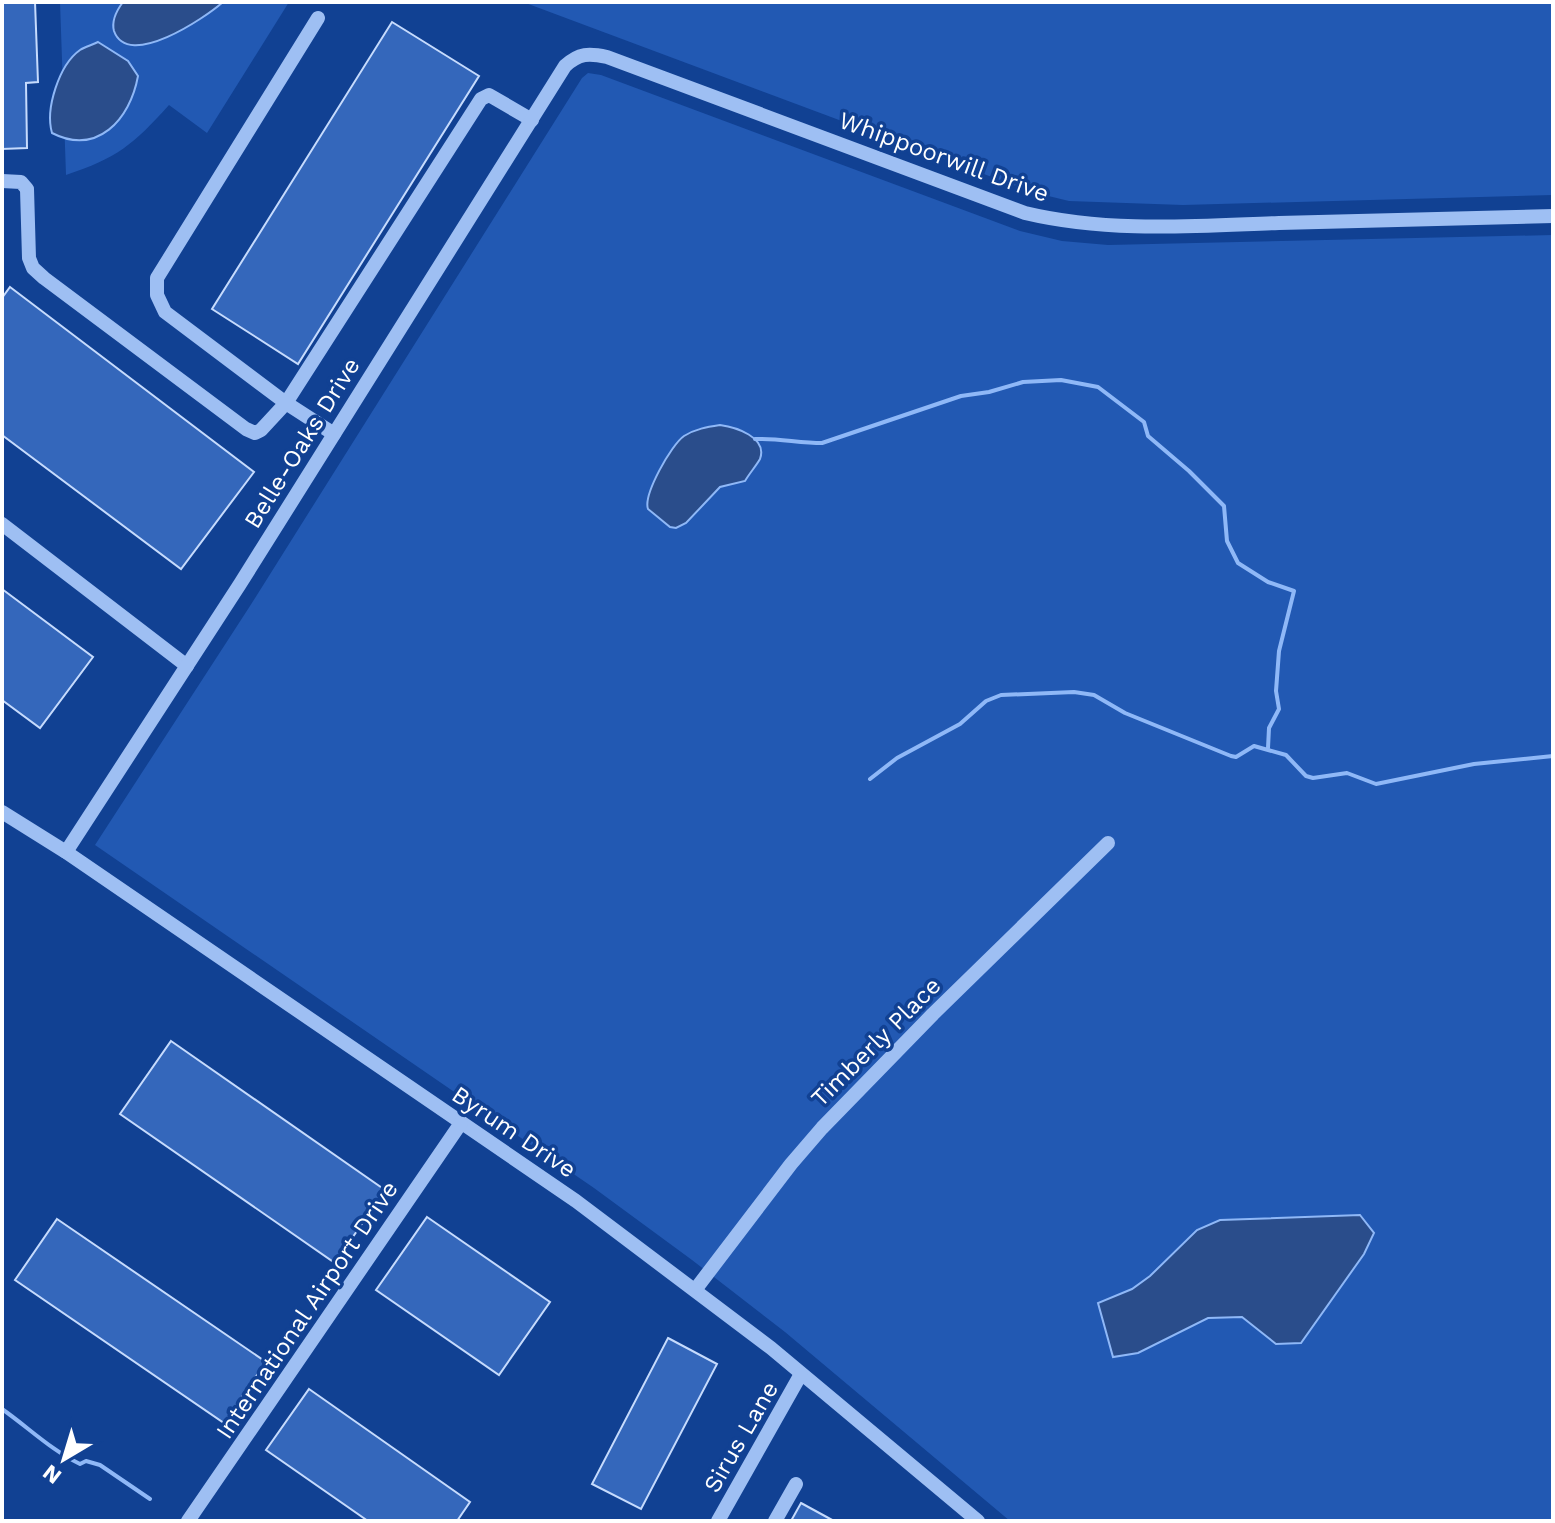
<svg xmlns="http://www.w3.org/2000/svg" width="1555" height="1523" viewBox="0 0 1555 1523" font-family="'Work Sans',sans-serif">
<rect width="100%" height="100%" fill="#114193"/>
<g fill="#2259b3">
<path d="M60,2h229l-82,131 -38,-28c-36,40 -52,53 -103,70z"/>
<polygon points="523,2 1553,2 1553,195 1183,205 1069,201 1032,192"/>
<polygon points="588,73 601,75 1020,231 1062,241 1108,245 1553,235 1553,1521 1010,1521 785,1332 692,1260 594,1188 95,845 250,606 582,78"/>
</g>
<g fill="#2a4d8b" stroke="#8fb8f7" stroke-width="2">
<path d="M123,2h100c-18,16 -95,68 -109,29 -3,-11 3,-21 9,-29z"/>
<path d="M98,42l30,19 10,15c-8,44 -41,80 -86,57 -7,-24 7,-68 28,-83 5,-3 12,-5 18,-8z"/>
<path d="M720,425c15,2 48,12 40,34 -4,7 -11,15 -15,22l-25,6 -34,36 -10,5 -6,-1 -22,-18c-5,-14 23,-64 36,-73 11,-7 23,-9 36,-11z"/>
<polygon points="1360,1215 1374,1233 1364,1254 1301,1343 1276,1344 1242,1317 1208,1318 1138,1353 1113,1357 1098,1303 1132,1289 1150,1276 1197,1230 1220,1220"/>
</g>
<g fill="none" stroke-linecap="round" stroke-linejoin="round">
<g stroke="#8fb8f7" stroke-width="4">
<path d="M755,439c23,-1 44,4 67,4l139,-47 28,-4 34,-10 38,-2 37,7 46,35 4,14 41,35 35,35 3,35 11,22 30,19 26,9 -15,60 -3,40 3,18 -10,19 -1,20"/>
<polyline points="870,779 897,758 960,724 986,701 1001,695 1074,692 1094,695 1125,713 1231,756 1236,757 1254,746 1286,755 1306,776 1313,778 1347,773 1376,784 1474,764 1553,756"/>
<path d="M2,1409c27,19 49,41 78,55l6,-3 14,4 50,34"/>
</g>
</g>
<g fill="#3467bb" stroke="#c6dbfd" stroke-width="2">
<polygon points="2,2 35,2 38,82 26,83 27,148 2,149"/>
<polygon points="392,22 479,76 298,364 212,309"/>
<polygon points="10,287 254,472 181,569 2,435 2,298"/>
<polygon points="2,589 93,657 40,728 2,700"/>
<polygon points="171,1041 385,1190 335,1263 120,1114"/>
<polygon points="427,1217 550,1302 499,1375 376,1290"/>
<polygon points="57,1219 266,1362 224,1423 15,1280"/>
<polygon points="668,1338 717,1364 641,1509 592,1484"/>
<polygon points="309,1389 470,1502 457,1521 368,1521 266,1450"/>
<polygon points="801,1503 834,1521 791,1521"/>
</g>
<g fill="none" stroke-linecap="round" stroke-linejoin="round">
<g stroke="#9ebff3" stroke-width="14">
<polyline points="318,18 157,278 157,295 165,312 286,403 481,99 489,95 532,120"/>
<polyline points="2,181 21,182 27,189 29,258 33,268 44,278 246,429 255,433 261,430 286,403 334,434"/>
<polyline points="2,524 187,666"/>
<polyline points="2,812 66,852 576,1201 771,1348 978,1521"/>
<path d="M66,852l174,-268 325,-518c14,-13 24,-13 42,-9l418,156c84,20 169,13 254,10 92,-3 183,-5 274,-7"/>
<polyline points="695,1290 791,1164 822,1128 933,1014 1108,843"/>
<polyline points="188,1521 461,1123"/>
<polyline points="718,1521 801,1374"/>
<polyline points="775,1521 796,1484"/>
</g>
</g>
<g text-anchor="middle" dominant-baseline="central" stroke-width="7" stroke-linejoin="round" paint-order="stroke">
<g font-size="24" fill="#fff" stroke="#114193">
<text transform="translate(944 157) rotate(20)">Whippoorwill Drive</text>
<text transform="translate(302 443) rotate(-58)">Belle-Oaks Drive</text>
<text transform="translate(876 1042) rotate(-45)">Timberly Place</text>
<text transform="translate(514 1132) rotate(34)">Byrum Drive</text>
<text transform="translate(307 1310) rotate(-56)">International Airport Drive</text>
<text transform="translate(741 1437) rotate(-60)">Sirus Lane</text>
</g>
</g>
<rect width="1555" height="1523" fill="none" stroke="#ffffff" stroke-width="8"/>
<g transform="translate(64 1459) rotate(218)" stroke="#114193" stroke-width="6" paint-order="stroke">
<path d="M0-6L14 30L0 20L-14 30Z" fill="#ffffff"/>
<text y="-12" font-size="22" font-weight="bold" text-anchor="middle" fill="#ffffff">N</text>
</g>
</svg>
